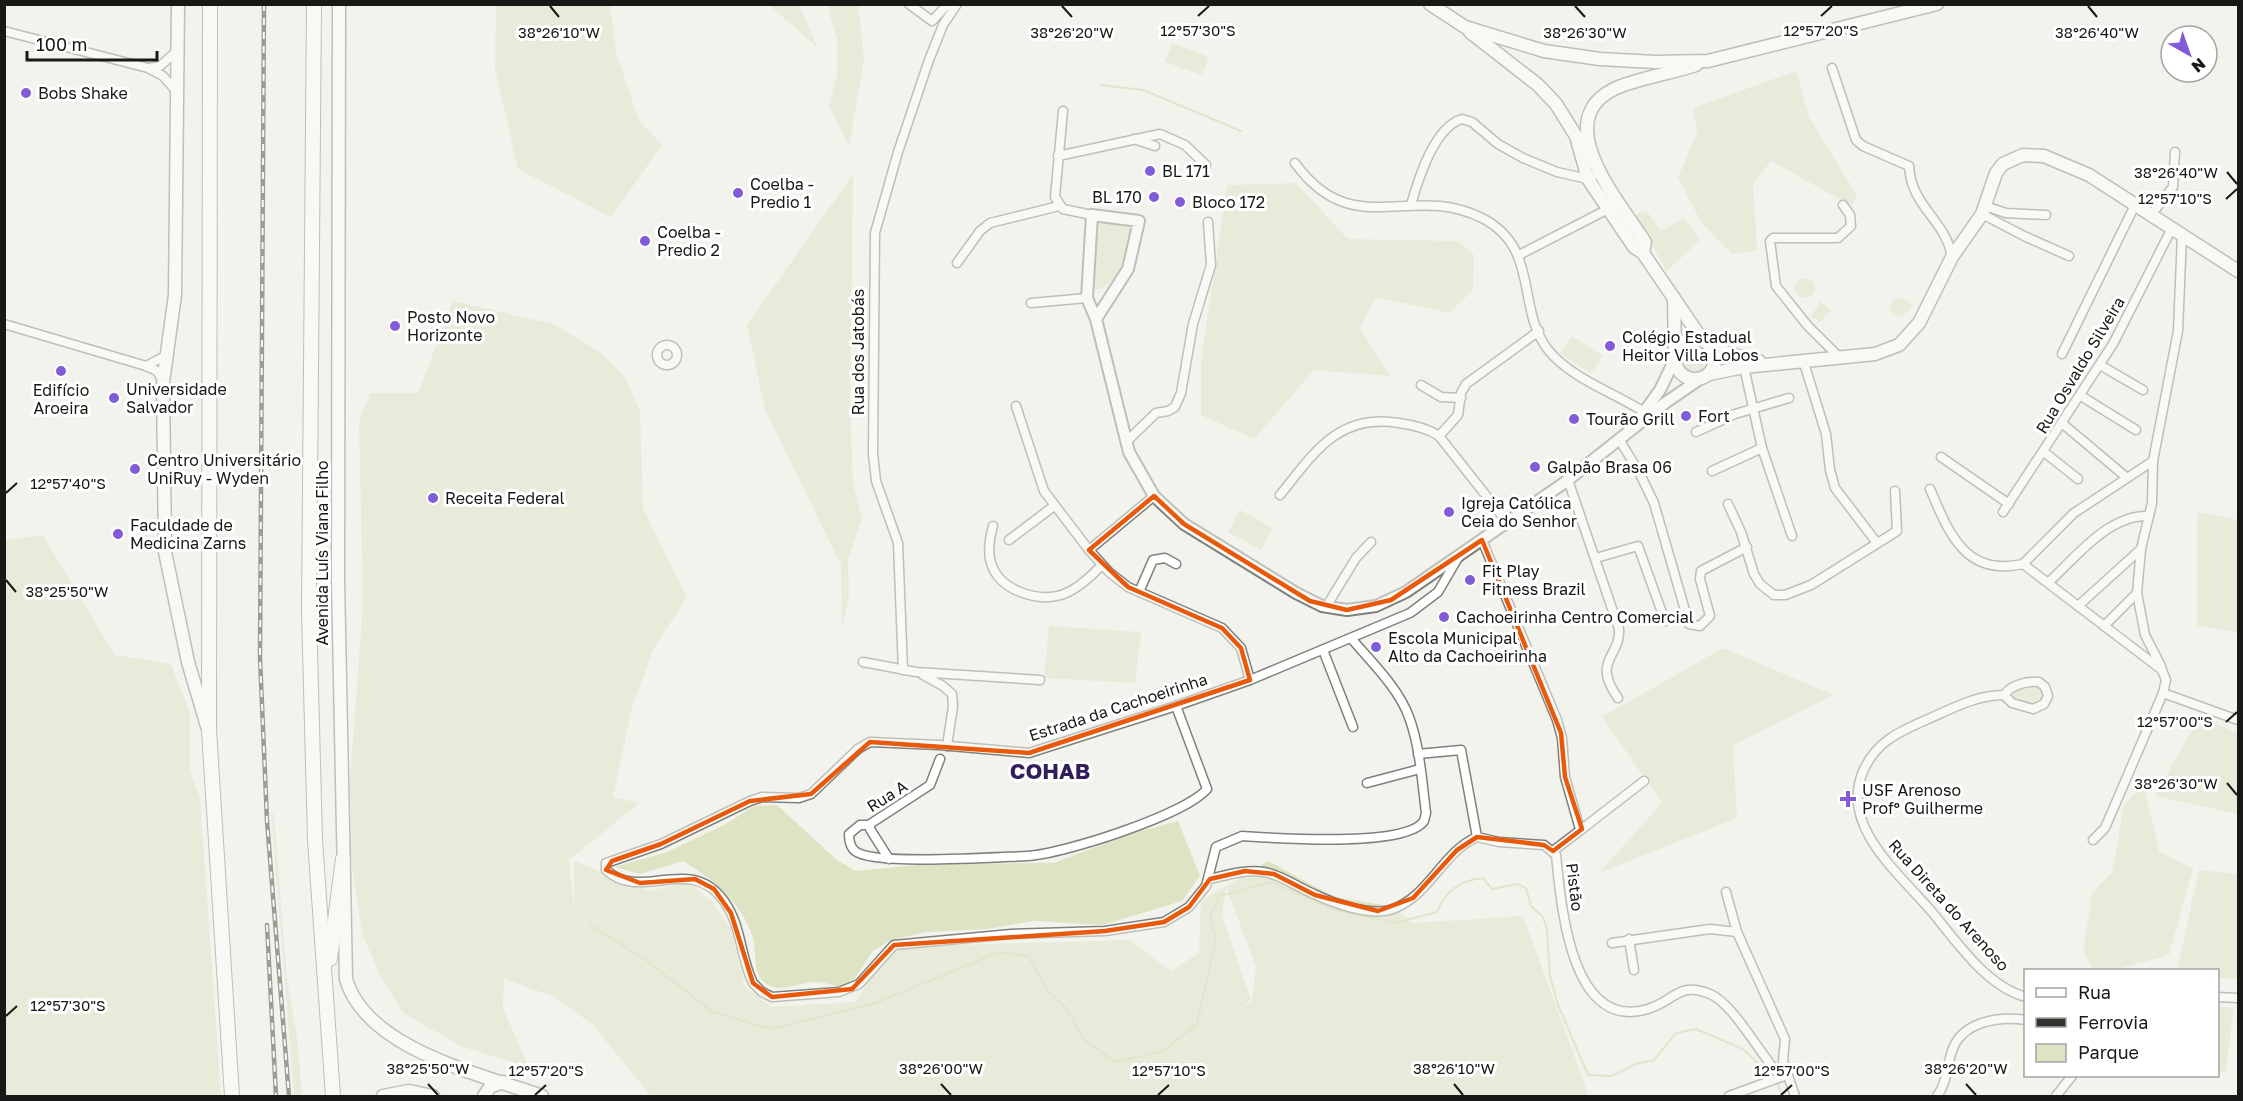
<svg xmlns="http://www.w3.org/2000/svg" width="2243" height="1101" viewBox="0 0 2243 1101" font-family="'Golos Text',sans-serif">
<rect width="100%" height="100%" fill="#f2f3ed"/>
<g fill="#dde3c3" fill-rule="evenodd">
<polygon points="496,5 610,5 617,56 639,120 662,145 611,217 518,169 495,70"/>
<polygon points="769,5 799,5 818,48"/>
<polygon points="827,5 858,5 864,59 849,147 829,106 837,74 837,40"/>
<polygon points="1172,43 1209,57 1202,75 1165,62"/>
<polygon points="1796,71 1810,119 1857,195 1852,206 1771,161 1753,185 1757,250 1732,254 1701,222 1678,177 1697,133 1693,108"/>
<polygon points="853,174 850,402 853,483 862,518 848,560 849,597 842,626 841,565 765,410 747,325"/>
<polygon points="1296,183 1348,239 1458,241 1474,255 1473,290 1449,313 1376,297 1360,328 1390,376 1314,370 1254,439 1201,415 1201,361 1227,185"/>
<polygon points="1646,210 1661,231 1684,218 1700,240 1667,271 1634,215"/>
<polygon points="1099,219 1130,224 1131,230 1119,275 1101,289 1091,289 1095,226"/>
<circle cx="1805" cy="288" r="10"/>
<polygon points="1903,297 1912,305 1910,311 1899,317 1888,310 1893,300"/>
<path d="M453,301l100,23 47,28 27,28 13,32 3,96 44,89 -33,51 -21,56 -20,93 26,6 -70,57 5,49v-48l75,30 40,-9 25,22 17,25 14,57 26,21 84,-5 37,-55 238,-7 41,31 28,-18 2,-52 67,-40 66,36 61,10 17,16 111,-7 66,180h-938l-59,-72 -40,-28 -48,-17 -1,29 26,59 -66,-20 -60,-34 -23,-38 -18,-41 -11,-75 -1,-78 13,-178 -4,-180 11,-30h48zM1226,887l30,80 -4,34 -28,19 27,-20 -29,-85z"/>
<polygon points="1820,301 1831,311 1820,322 1811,317"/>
<polygon points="1572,336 1603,356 1591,373 1560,353"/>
<circle cx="1696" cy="359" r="14"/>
<polygon points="1240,510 1273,528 1261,550 1228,532"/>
<polygon points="2197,512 2238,520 2238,632 2197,626"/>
<polygon points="43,535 115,655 171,664 190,712 190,771 200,797 221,1096 5,1096 5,540"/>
<polygon points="1049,626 1141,632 1135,683 1044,678"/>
<polygon points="1723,648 1833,695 1733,745 1737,818 1599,873 1662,803 1602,717"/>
<polygon points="2033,683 2044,690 2043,701 2027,706 2012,699 2012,691"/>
<polygon points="2199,717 2238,733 2238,814 2155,796"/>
<polygon points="2144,785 2159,851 2193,869 2169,955 2114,970 2093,970 2083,952 2092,893 2112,873 2124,805"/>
<path d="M777,805l60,55 19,11 71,-7 127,-1 76,-29 48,-13 22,55 -18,25 -79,24 -69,-4 -47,8 -61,3 -35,8 -18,11 -19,28 -12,8c-9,-2 -19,-5 -28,-5 -12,0 -29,9 -41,5 -23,-6 -15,-35 -21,-52 -11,-33 -40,-57 -69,-74l-43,13 -25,-7 52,-15 59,-28 28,-18z"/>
<polygon points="271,811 274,815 287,978 297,1036 302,1096 294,1096"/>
<polygon points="2199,870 2238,874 2238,979 2218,978 2218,970 2177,970"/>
<polygon points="2218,1007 2234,1008 2226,1071 2218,1072"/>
</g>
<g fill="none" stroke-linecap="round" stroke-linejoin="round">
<g stroke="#cdd5a3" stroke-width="2">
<polyline points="1100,85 1143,90 1241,131"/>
<path d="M589,924l58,37 66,51 58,17 105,-26 123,-51 29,4 19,34 20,19 16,30 33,23 47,-11 34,-27 19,-85 -6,-22 9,-21 53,-14 60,27 63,14 42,-11c8,-21 24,-32 46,-34l9,11 25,-5 9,4 5,18 12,11 4,13 3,46 8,29 30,70 24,1 24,-12 18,-4 22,-27 20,-4 47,20 30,29"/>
<polyline points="1777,1082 1782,1096"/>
</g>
<defs>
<g id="minor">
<polyline points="909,4 932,21 948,4"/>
<polyline points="4,31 148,68 163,76 177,92"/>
<polyline points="149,68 160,66 177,51"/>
<path d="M1832,68l24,72 7,6 46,20c2,41 37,54 43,91"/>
<polyline points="1063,111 1055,197 1063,209 1092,215"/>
<polyline points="1134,139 1155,146"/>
<polyline points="1058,156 1160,134 1185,145 1206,165"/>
<path d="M1295,163c58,80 115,19 187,55 59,30 33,91 67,133 24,29 69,43 100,64"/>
<path d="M1411,205c7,-25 23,-78 51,-86l10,3 26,22 25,14 34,14 31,7 12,-8"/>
<polyline points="1985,206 2006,213 2046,215"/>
<polyline points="1982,214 2024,236 2069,256"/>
<polyline points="2151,215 2173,187 2175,152"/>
<polyline points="1519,255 1612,207"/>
<polyline points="957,263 980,231 990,223 1059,206"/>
<polyline points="1031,303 1087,298"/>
<polyline points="4,324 146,366 157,371 163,381"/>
<circle cx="667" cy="355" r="10"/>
<polyline points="2062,354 2135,205"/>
<polyline points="1840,358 1807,325 1776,286 1770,241 1773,238 1838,238 1851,226 1850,215 1843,205"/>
<polyline points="1804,363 1826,434 1830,470 1835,488 1877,543"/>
<polyline points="2100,365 2143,390"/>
<polyline points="146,366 167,355"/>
<polyline points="1744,367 1762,448 1792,536"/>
<polyline points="1421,385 1441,397 1461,398"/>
<polyline points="2081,396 2136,430"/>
<polyline points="1016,406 1044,491 1089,550 1109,572 1128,587 1222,628 1241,648 1250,680"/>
<polyline points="2063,424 2126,477"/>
<polyline points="1696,432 1735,414 1789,398"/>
<polyline points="1439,436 1458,415 1461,393 1466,384 1539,331"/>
<polyline points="1619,439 1640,474 1654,503 1689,624 1700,626 1710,616 1700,579 1701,571 1747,547"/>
<polyline points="1126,442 1156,413 1168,411 1175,407 1181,393 1193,324 1211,265 1208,222"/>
<polyline points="2044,452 2078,479"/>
<polyline points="1941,457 2009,504"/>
<polyline points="1712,471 1762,448"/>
<path d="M1568,480l51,149c2,28 -28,31 -1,69"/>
<path d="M1930,489c19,44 35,88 93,75l51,-51 79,-52"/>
<path d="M1280,495c34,-42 58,-82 119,-72 15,2 28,5 40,13l68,86"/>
<polyline points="1728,504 1741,532 1754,574 1760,584 1774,595 1785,595 1811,585 1897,531 1895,491"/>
<polyline points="2003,512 2113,344 2172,228"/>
<path d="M993,526c-3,11 -6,25 -2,37 8,27 45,39 70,32 16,-5 30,-19 41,-30"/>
<polyline points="1009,540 1054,506"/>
<polyline points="1482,540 1557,720 1562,738 1565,777 1579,826 1582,829 1644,781"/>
<polyline points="1089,550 1154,496"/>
<polyline points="1596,558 1638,546 1665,621"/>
<polyline points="2023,564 2162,670 2166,680 2163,693 2105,828 2093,840"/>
<path d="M2049,582c27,-25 60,-68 100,-66"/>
<polyline points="1139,592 1153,560 1165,558 1176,564"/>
<polyline points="2137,593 2145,635 2161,666"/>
<polyline points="2078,606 2141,549"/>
<polyline points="1326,607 1356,558 1371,542"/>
<polyline points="2104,626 2137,593 2141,549 2152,503 2153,461 2178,331 2182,235"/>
<path d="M1351,638c20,24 47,49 58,79 11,30 13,64 17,96l-2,8c-19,27 -148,17 -182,15l-26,11 -10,39 -17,21 -25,15 -59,9 -94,3 -117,11 -35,39 -20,8 -67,5 -10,-5 -9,-9c-13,-26 -11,-57 -29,-82 -35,-48 -82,2 -118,-31v-7l6,-2 49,-17 89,-43 12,-4 37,1 12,-4 47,-45 12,-7 69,3 90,8 147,-47 74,-26 160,-67 28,-21 21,-36"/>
<polyline points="1323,650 1353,727"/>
<polyline points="863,662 916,672 1040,680"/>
<polyline points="903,670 898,543 876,481 873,454 875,233 898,152 929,60 943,25 957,4"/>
<polyline points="923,675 943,686 952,694 953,706 947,746"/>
<polyline points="2163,693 2238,720"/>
<path d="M2004,695l8,8 21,6 11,-5 4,-8 -3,-9 -6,-5c-13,-1 -28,3 -35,13 -28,0 -53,14 -78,25 -28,12 -52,23 -64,54 -21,54 39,101 70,138 25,30 55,75 94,85"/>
<polyline points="1418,754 1461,750 1477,837"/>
<polyline points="1367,783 1420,769"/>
<path d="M870,825h-10l-11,9c0,6 1,13 6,17 18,15 143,6 172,5 36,-2 158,-41 180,-67l-31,-83"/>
<polyline points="1553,851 1582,829"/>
<polyline points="889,859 870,829 870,824 930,785 940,759"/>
<path d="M1210,879c17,-4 36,-10 54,-7 18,3 33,15 50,22 19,9 55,22 76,16 39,-12 51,-57 87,-73l22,5 45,3 12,10c5,48 14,178 92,154 27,-8 30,-28 62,-15 23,9 51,62 71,83"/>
<polyline points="1726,892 1737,932 1785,1039 1783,1061 1795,1096"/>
<polyline points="1629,939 1634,970"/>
<polyline points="1612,943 1710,929 1737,932"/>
<polyline points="2218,997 2238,998"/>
<polyline points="1729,1096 1784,1076"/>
<path d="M1937,1096c10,-13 10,-30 15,-45 10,-30 47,-35 74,-31"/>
<polyline points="2056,1096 2072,1076"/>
</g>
<g id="tertiary">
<polyline points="1096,319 1128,269 1139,221 1092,215 1087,298 1096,319 1129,452 1154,496 1184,524 1296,593 1322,606 1347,610 1376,606 1406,592 1564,483 1665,403 1700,379"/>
<polyline points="1642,415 1660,390 1674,361"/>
</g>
<g id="secondary">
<polyline points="178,4 175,295 163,382 165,552 188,662 207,726"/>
<path d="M339,4l-1,576 8,399c20,70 134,95 196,117"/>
<polyline points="1430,4 1465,27 1544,51 1600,59 1655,62 1708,61 1937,4"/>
<polyline points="1470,32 1538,85 1556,104 1576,136 1588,179 1634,247 1643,253 1703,341"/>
<path d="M1643,253l2,-11c-27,-42 -101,-126 -24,-156 24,-9 51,-13 75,-21"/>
<polyline points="1674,298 1675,354"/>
<circle cx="1695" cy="359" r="20"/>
<polyline points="1708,344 1730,354 1759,361"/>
<polyline points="1709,374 1744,367 1875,354 1899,345 1919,323 1952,257 1982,214 1996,173 2003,164 2023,155 2044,156 2089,175 2238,271"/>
<polyline points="383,1096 409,1091 433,1096"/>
<polyline points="484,1096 490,1087 503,1082"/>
</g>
<g id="trunk">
<polyline points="210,4 209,730 232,1096"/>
<polyline points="314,4 309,611 315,840 333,1096"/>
<polyline points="330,959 343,859"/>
</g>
</defs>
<use href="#minor" stroke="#80817c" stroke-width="11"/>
<use href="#tertiary" stroke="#80817c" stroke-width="14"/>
<use href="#secondary" stroke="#80817c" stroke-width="15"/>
<use href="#trunk" stroke="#80817c" stroke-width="16"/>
<use href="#minor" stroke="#fff" stroke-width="8"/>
<use href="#tertiary" stroke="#fff" stroke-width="10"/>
<use href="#secondary" stroke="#fff" stroke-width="12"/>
<use href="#trunk" stroke="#fff" stroke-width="14"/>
<defs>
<g id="rail">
<polyline points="264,4 260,658 267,821 289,1096"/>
<polyline points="267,925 276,1096"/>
</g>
</defs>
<use href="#rail" stroke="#333330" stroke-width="4.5"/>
<use href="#rail" stroke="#fff" stroke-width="2" stroke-dasharray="7" stroke-linecap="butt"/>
</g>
<path d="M0 0H2243V1101H0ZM1154,496l30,28 126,77 37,9 44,-10 91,-60 79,193 4,44 17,52 -29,22 -9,-6 -67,-8 -20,13 -44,48 -35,13 -63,-16 -41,-21 -29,-3 -35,8 -21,28 -25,15 -59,9 -211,14 -42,44 -80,8 -19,-14 -22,-70 -17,-24 -19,-10 -55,4 -34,-13 6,-9 49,-17 89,-43 61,-7 59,-52 159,11 221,-73 -9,-32 -19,-20 -94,-41 -39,-37z" fill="#f2f3ed" fill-opacity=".55" fill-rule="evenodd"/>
<path fill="none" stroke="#e8590c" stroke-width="4.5" stroke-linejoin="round" d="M1154,496l30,28 126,77 37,9 44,-10 91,-60 79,193 4,44 17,52 -29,22 -9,-6 -67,-8 -20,13 -44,48 -35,13 -63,-16 -41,-21 -29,-3 -35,8 -21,28 -25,15 -59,9 -211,14 -42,44 -80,8 -19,-14 -22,-70 -17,-24 -19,-10 -55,4 -34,-13 6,-9 49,-17 89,-43 61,-7 59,-52 159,11 221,-73 -9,-32 -19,-20 -94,-41 -39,-37z"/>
<path fill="none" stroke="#181816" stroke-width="2" d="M550,6l9,11M1062,6l10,11M1575,6l10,11M2088,6l9,11M1198,16l11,-10M1821,16l11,-10M2227,172l10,12M2226,199l11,-10M6,493l11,-10M6,580l10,12M2226,722l11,-10M2227,783l10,12M6,1016l11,-10M428,1084l10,11M941,1084l10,11M1454,1084l9,11M1966,1084l10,11M535,1095l11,-10M1158,1095l11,-10M1781,1095l11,-10"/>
<g fill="#825cd6" stroke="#fff" stroke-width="2">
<circle cx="26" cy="93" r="6"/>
<circle cx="1150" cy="171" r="6"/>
<circle cx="738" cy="193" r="6"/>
<circle cx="1154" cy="197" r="6"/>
<circle cx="1180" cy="202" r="6"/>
<circle cx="645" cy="241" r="6"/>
<circle cx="395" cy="326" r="6"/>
<circle cx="1610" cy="346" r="6"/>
<circle cx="61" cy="371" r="6"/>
<circle cx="114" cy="398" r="6"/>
<circle cx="1686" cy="416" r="6"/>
<circle cx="1574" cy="419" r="6"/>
<circle cx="1535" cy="467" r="6"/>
<circle cx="135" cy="469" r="6"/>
<circle cx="433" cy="498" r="6"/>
<circle cx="1449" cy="512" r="6"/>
<circle cx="118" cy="534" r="6"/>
<circle cx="1470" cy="580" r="6"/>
<circle cx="1444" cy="617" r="6"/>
<circle cx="1376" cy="647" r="6"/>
<path d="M1845 790h6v6h6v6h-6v6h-6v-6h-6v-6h6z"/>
</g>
<g text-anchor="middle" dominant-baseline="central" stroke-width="6" stroke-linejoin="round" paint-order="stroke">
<g font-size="16" fill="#181816" stroke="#fff" text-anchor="start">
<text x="38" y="93">Bobs Shake</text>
<text x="1162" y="171">BL 171</text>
<text x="750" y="184">Coelba -<tspan x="750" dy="18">Predio 1</tspan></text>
<text x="1142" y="197" text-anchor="end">BL 170</text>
<text x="1192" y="202">Bloco 172</text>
<text x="657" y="232">Coelba -<tspan x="657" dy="18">Predio 2</tspan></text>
<text x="407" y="317">Posto Novo<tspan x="407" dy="18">Horizonte</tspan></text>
<text x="1622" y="337">Colégio Estadual<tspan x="1622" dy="18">Heitor Villa Lobos</tspan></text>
<text x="126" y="389">Universidade<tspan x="126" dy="18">Salvador</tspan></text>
<text x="61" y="390" text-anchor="middle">Edifício<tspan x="61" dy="18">Aroeira</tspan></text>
<text x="1698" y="416">Fort</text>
<text x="1586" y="419">Tourão Grill</text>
<text x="147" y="460">Centro Universitário<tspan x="147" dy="18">UniRuy - Wyden</tspan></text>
<text x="1547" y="467">Galpão Brasa 06</text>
<text x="445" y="498">Receita Federal</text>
<text x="1461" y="503">Igreja Católica<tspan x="1461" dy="18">Ceia do Senhor</tspan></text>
<text x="130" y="525">Faculdade de<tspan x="130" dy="18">Medicina Zarns</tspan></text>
<text x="1482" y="571">Fit Play<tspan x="1482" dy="18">Fitness Brazil</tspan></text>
<text x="1456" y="617">Cachoeirinha Centro Comercial</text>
<text x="1388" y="638">Escola Municipal<tspan x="1388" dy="18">Alto da Cachoeirinha</tspan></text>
<text x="1862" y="790">USF Arenoso<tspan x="1862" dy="18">Profº Guilherme</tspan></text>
</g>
<g font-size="16" fill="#181816" stroke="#fff">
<text transform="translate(858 352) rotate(-90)">Rua dos Jatobás</text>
<text transform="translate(2080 365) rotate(-59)">Rua Osvaldo Silveira</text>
<text transform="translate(322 553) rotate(-90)">Avenida Luís Viana Filho</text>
<text transform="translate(1118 707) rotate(-18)">Estrada da Cachoeirinha</text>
<text transform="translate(887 796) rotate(-32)">Rua A</text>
<text transform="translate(1575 887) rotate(83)">Pistão</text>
<text transform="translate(1949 905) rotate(48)">Rua Direta do Arenoso</text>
</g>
<g font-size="22" font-weight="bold" fill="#321f59" stroke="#fff">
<text x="1050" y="770">COHAB</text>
</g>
</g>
<g font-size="15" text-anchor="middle" fill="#181816" stroke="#fff" stroke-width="6" stroke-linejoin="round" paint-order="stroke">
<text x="1198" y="36">12°57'30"S</text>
<text x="1821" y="36">12°57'20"S</text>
<text x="1072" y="38">38°26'20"W</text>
<text x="559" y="38">38°26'10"W</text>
<text x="1585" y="38">38°26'30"W</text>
<text x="2097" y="38">38°26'40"W</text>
<text x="2176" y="178">38°26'40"W</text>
<text x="2175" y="204">12°57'10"S</text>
<text x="68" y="489">12°57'40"S</text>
<text x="67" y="597">38°25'50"W</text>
<text x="2175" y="727">12°57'00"S</text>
<text x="2176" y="789">38°26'30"W</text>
<text x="68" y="1011">12°57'30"S</text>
<text x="428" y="1074">38°25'50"W</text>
<text x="941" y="1074">38°26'00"W</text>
<text x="1454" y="1074">38°26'10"W</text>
<text x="1966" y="1074">38°26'20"W</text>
<text x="546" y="1076">12°57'20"S</text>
<text x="1169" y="1076">12°57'10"S</text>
<text x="1792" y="1076">12°57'00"S</text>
</g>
<rect width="2243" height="1101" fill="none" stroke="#181816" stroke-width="12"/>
<rect x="2024" y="969" width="195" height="108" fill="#ffffff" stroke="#a3a3a2" stroke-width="1.5"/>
<rect x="2036" y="988" width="30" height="9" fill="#ffffff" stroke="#a3a3a2" stroke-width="1.5"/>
<text x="2078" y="999" font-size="18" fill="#181816">Rua</text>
<rect x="2036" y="1018" width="30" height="9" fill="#333330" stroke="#a3a3a2" stroke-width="1.5"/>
<text x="2078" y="1029" font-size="18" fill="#181816">Ferrovia</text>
<rect x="2036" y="1044" width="30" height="18" fill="#dde3c3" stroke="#a3a3a2" stroke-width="1.5"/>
<text x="2078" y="1059" font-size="18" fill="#181816">Parque</text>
<g transform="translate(2189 54) rotate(140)"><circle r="28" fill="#ffffff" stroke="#a3a3a2" stroke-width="1.5"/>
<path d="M0-4.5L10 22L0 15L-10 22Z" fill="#825cd6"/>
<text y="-9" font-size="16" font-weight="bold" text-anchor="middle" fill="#181816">N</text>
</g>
<path d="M27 51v9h130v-9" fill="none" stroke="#181816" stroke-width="3"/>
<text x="36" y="51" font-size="18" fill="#181816" stroke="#ffffff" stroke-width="4.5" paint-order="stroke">100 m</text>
</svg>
